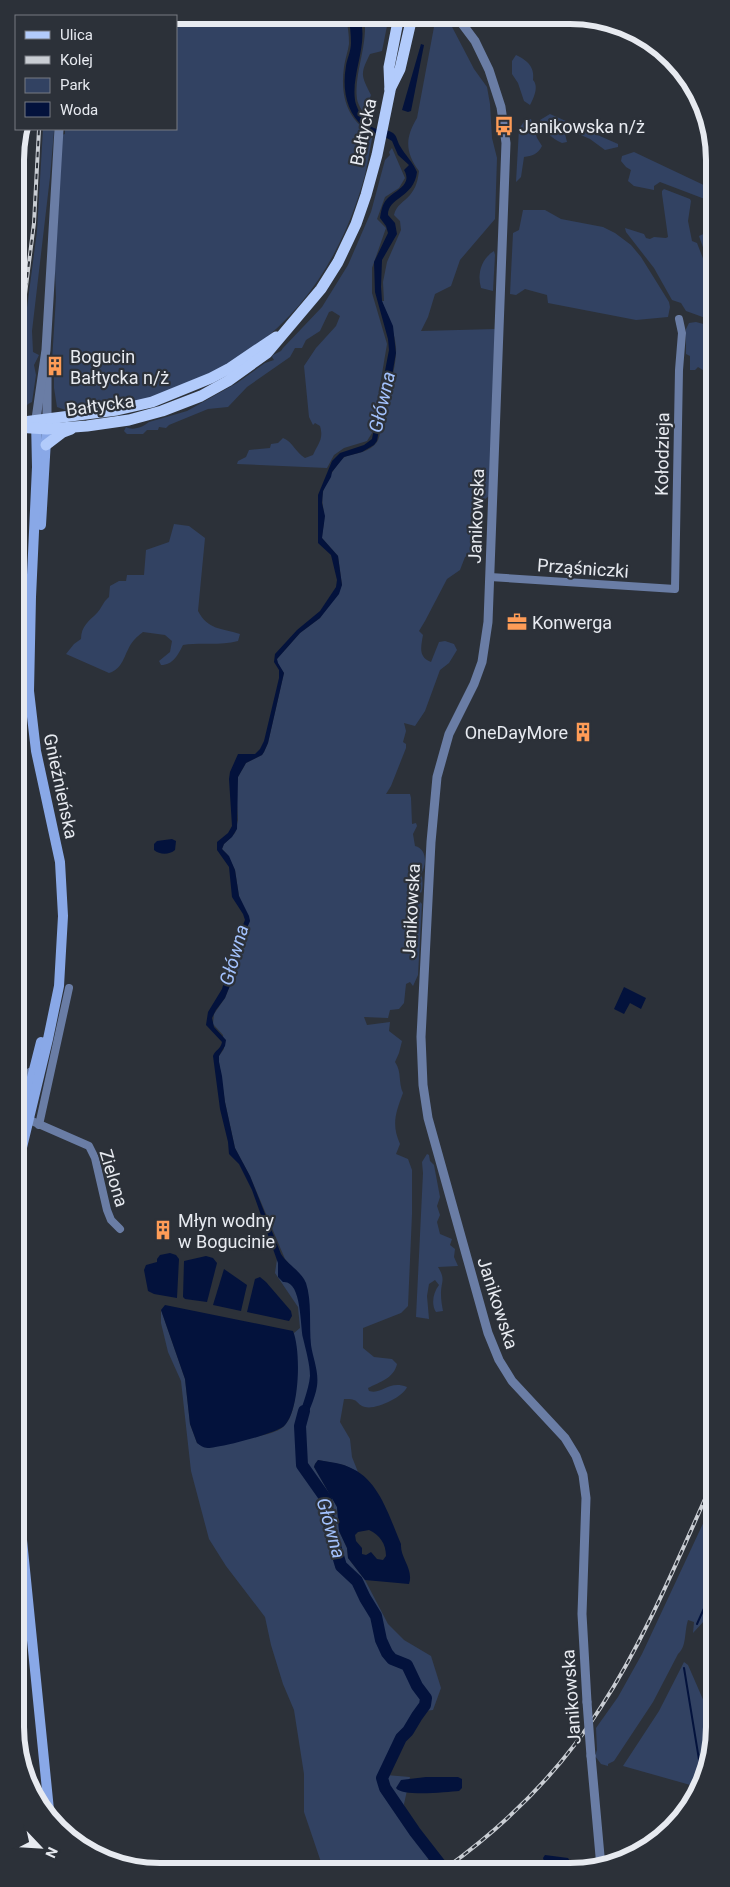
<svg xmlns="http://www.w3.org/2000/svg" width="730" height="1887" viewBox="0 0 730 1887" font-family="Roboto,sans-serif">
<rect width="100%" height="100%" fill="#2c3139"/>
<g fill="#324262">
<path d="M160,15l185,1c3,9 4,18 4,28 -1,7 -4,15 -5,23 -4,28 3,54 29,67 -3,14 -5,28 -8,41 -24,87 -71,156 -152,198 -10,5 -22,8 -32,12 -15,6 -31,14 -46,17 -21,5 -43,7 -64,10l-14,-5 -3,-19v-26l-2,-1 4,-64 -1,-27 7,-135 3,-1v-5h111v-113h-22z"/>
<path d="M364,16h25l-7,35 -12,3c-10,20 -9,21 1,41l-5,14 2,11c-4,-6 -10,-15 -11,-21 -3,-28 12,-55 7,-83z"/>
<path d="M440,17h3l7,6 24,46 13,18 3,17 2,34 5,20 -2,61 -35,41 -9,26 -16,8 -7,23 -7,14 75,-2 -7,167 -8,6 -6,11 -1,40 -9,4 -5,13 -13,9 -22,42 -6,10 4,4c-2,12 -5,22 8,27l8,-20 6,-1 9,3 3,6 -8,13 -9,7 -15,41 -10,15 -11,-3 2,8 -3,11 3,2v4l-15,38 -5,8h24l1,4 1,26 4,-1 1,3 -4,8 2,12c12,3 12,18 6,28 2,4 2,15 0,19l-3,-3 -3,6 7,8 -4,71 -5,11 -3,-4 -4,2 -2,19 -5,6 -9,1 -2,8 -24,-1 3,8 23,-3 -1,9 13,10 -3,12 -4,9c7,10 3,20 8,31 -7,19 -12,31 -3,51l-4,10 12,5 4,11v44l-4,92 -7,7 -38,15v20l11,9 18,2 5,5c-3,14 -17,18 -29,24l1,3c14,4 19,-11 38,-4 -4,10 -31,23 -42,20 -10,-3 -5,-9 -21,-8l-4,23 10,17 2,18 6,15 -14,-7 -26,-5 -3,4 -1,3 23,40 2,24 8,17 1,10 17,22 23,44 16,16 27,16 10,32 -8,22 -9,1 -22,29 -16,35 24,2 -6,27 2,18 26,34 -14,12h-95l-19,-56v-38l-10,-64 -11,-26 -12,-39 -6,-28 -39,-51 -17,-27 -18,-68 -10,-90 -13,-29 -7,-29v-13l24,69 5,45 7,19 11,5 60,-14c6,-2 13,-4 17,-9 16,-16 11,-70 9,-92l6,-5 -2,-21 -23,-34 2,-14 13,6 -5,-6 -35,-83 -15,-28 -10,-46 -6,-40v-6l5,-7 -1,-14 -10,-11 1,-10 11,-16 6,-15 9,-39 10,-23 -11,-25 -4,-26 -8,-16 -5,-5 2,-5 11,-11 3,-13 -2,-32 2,-11 8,-14 16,-8 2,-3 4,-9 16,-70 -7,-10v-4l23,-26 20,-15 22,-33 -4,-29 -16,-18c0,-7 3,-15 2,-22 0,-8 -3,-15 -1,-23 1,-8 15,-34 24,-37 10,-3 23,-4 30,-14 5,-8 2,-18 5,-27 5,-14 15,-51 14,-67 -1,-17 -9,-31 -14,-47h2l-1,-19 4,-20 14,-32 -1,-9 -6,-6c2,-10 10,-13 16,-20 6,-7 8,-15 9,-24 -14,-19 -14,-33 -2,-53l17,-91z"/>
<path d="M516,55c11,5 19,12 17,25 6,6 1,18 -3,25l-6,-4 -6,-18 -6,-9v-13z"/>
<path d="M550,114l68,30v3l-13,3 -15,-11 -23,-10 -2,5 2,8 -5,1c-10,-4 -18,-12 -22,-23z"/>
<path d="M531,119l6,19 5,8c-4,8 -10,10 -18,11l-3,20 -5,5 3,-53 6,-9z"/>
<polygon points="21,129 27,129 25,192 16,291 15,150"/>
<polygon points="43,129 54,129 54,131 50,177 32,331 33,352 39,355 34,365 36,375 32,402 28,404 20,416 16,417 16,392 37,231"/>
<path d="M392,148l13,30 -6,10 -14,9 -8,22 9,9 -14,40v25l15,51 -15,89 -5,8 -23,7 -10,7 -7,13 -90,-4 1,-3 8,-4 3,-7 21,-2 1,-4 7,-1 5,-5c10,4 13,15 22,20l8,-3c5,-11 11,-16 7,-29l-5,-3 -2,2 -4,-8 -5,-51 12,-18 20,-22 4,-10 -8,-5 -3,1 -9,19 -14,9 -4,8h-7l-5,9 -43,30 -19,20 -20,2 -39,16 -3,3 -7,-1 -1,3h-11l-4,4h-16l-3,-3 2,-4c7,4 17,0 23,-5l38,-11 50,-28 28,-20 9,-3 -2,-3 1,-2 8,-4 2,-3 39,-41 26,-42 23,-53 14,-52 5,-5 -1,-3z"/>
<polygon points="634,152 710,188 710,201 660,182 654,186 654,190 634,186 628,181 631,170 626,167 621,161 622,156"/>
<polygon points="664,189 690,199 691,201 688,221 692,241 697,243 711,279 711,320 686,311 681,303 672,300 654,268 626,232 625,228 644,234 646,238 650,239 654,237 666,238 668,237 662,194 662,191"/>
<polygon points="523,210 545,210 561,219 603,227 615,233 631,245 641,257 669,302 670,307 668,317 636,320 548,303 547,295 525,289 516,295 510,294 513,233 519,230"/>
<polygon points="710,231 711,270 699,236"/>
<path d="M494,251l1,4 -2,36 -12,-3c-4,-14 0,-29 13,-37z"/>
<path d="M696,322l15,4v94l-5,-1c1,-6 -3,-9 -3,-15 0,-12 7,-21 3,-32l-8,-5 -3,3h-5v-14l-4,-2v-25l3,-6z"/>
<path d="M174,524l15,2 16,12 -7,73c10,19 23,17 42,23l-2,7c-18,5 -37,1 -55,4 -5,10 -10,20 -22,20l-2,-4 11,-9 2,-11 -7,-6 -22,-3c-4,3 -9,7 -12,12 -7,11 -8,25 -22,29l-43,-19 8,-10 7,-5c0,-13 8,-18 16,-26 5,-5 5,-10 12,-16l1,-11 9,-5h7l1,-6h17l2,-25 23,-8z"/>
<path d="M427,1154l2,1 1,6 4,4 6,32 -3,9 3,9 -3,7 3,12 12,5 -2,6 5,4 -1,8 4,9 -20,1c8,13 3,14 3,27 0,6 1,12 2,17l-7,1c-5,-8 -3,-19 3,-27l-4,-5 -6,4 -2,12 2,23 -13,-2 7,-144 -1,-11z"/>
<path d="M714,1500v108l-6,14 2,4 -6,-5 -11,12 1,-11 -6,-2c-4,13 -1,26 -10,34l-25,48 -39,59 -6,3v2l-7,-2 -6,-8 2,-6 -1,-22 22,-31 24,-43z"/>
<polygon points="684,1662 688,1665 715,1727 715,1736 704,1782 701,1788 623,1766 659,1711"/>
</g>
<g fill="#03123c" fill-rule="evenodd">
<path d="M348,16h11c11,25 -8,57 -4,84 1,9 11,24 19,28 6,2 13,1 19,5 4,3 4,8 7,13 5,9 13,16 17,26 -3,26 -29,25 -29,43l7,8 2,11 -15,26 -1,27 1,14 11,25 3,27 -6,34 -9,31 -4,23 -3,4 -12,7 -18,5 -12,15 -1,5 -8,14 -1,12 3,13 -3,22 16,18 4,29 -3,9 -19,24 -20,15 -23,26 1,4 6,10 -16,70 -4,9 -2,3 -16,8 -8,14 -1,52 -5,8 -8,7 -2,5 7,7 6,14 4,26 10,20 1,5 -10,23 -9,39 -6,15 -9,12 -4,8 2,9 12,13 -1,6 -6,10v6l3,14 3,26 10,46 15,28 31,78c7,11 20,17 25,29 6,18 3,42 5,62 2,14 8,26 6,41 -2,14 -10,27 -13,41l-7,-2c3,-15 12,-35 13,-49 0,-12 -4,-25 -7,-38 -3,-12 -1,-58 -20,-56l-5,-5v-14l-26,-73 -13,-26 -10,-10 -1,-12 -8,-33 -7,-53c2,-6 8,-7 9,-14l-16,-17 2,-13 14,-23 13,-45 10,-24 -2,-6 -11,-17 -3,-30 -12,-17v-8l11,-9 4,-7 -3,-47 1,-7 8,-18h17l5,-5 4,-8 15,-63v-8l-5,-8 1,-8 22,-24 23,-19 16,-24 1,-7 -6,-25 -13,-12v-48l14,-34 8,-8 24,-8 8,-6 17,-89 -1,-11 -13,-47 -1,-30 14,-29 -2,-7 -6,-8c1,-6 2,-14 7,-19 8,-9 26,-14 17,-29l5,-5 -11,-10 -6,-14c-9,-6 -19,-7 -28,-14 -18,-14 -22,-39 -18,-61 1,-7 5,-15 5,-23 0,-9 -1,-18 -3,-27z"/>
<polygon points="421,44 424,45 411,111 408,112 402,110"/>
<path d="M172,839l4,2 -1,9c-6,5 -15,5 -21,0v-6l3,-3z"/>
<polygon points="624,987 646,998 641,1009 630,1003 624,1014 614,1009"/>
<polygon points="170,1253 176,1255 179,1259 177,1298 154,1294 148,1291 144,1270 146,1265 157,1262 157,1259 160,1255"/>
<polygon points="206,1256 213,1258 217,1263 207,1302 185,1299 183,1297 184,1261"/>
<polygon points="224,1269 247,1285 241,1311 213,1305"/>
<polygon points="260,1277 266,1282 291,1311 292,1316 289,1321 247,1312 255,1279"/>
<path d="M165,1305l128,26c8,19 7,77 -8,94 -6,8 -66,23 -77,23 -5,0 -8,-3 -11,-5l-7,-19 -5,-45 -24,-69z"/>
<path d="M318,1460c12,2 24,3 35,9 27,13 37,50 48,75 -1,14 13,25 8,40l-44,-4 -17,-22 -1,-10 -8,-17 -2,-24 -23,-40 1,-3zM369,1530c11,5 17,14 17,26l-3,4 -6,-1 -6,-7 -5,3 -4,-1v-6l-6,-7 -1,-6 3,-3z"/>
<path d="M426,1777h32l4,2v9l-3,3c-12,1 -57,6 -63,-3l5,-8z"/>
<polygon points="545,1855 568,1858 573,1866 572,1867 546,1867 543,1858"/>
</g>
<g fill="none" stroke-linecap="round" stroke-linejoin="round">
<g stroke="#03123c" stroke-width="2">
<polyline points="697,1624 714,1586"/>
<polyline points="684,1668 703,1784"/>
</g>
<polyline stroke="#03123c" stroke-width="12" points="304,1411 300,1426 302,1465 326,1499 330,1529 341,1566 357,1581 365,1598 376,1616 381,1640 387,1653 392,1659 407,1665 417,1686 426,1698 425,1705 417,1716 408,1731 401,1738 382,1778 385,1788 415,1832 443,1868"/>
<g stroke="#6a7da5" stroke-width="8">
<polyline points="490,577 675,589 679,370 682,333 679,319"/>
<polyline points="18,1089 24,1083 30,1072"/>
<polyline points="25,1118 89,1146 95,1158 107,1210 111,1220 120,1229"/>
<polyline points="39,1125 69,988"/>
</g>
<g stroke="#6a7da5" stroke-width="9">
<polyline points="457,17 475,41 489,70 501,107 506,143 488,622 482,662 474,684 449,734 437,777 431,842 421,1037 423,1085 428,1118 488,1333 499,1360 512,1381 565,1438 576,1456 583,1475 586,1498 582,1614 587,1702"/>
<polyline points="47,377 47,418"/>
<polyline points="36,419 46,350 59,129"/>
<polyline points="591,1756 601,1867"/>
</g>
<g stroke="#89a8e7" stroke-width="10">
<polyline points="41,525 47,423"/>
<polyline points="18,1133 41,1042"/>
<polyline points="18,1164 48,1039 59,986 63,916 60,862 36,751 29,691 31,597 37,467 36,420"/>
<polyline points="19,1510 49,1810"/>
</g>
<g stroke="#b2cbfb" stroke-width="11">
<polyline points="390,89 400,69 412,17"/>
<polyline points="16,423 117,410 152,402 211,378 230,368 276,337"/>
<polyline points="16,427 47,429 87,426 129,420 162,411 201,396 228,381 267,353 321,289 338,262 356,224 366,195 377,155 390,91 389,67 399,16"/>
<polyline points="46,445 63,432 71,429"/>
</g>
<defs>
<g id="rail">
<polyline points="16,365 34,223 39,129"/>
<path d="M446,1868c61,-44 115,-98 155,-161 46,-71 78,-151 113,-228"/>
</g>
</defs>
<use href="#rail" stroke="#c9cdd3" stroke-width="4"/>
<use href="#rail" stroke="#2c3139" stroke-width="2" stroke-dasharray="5.5" stroke-linecap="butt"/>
<polyline stroke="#6a7da5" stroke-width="9" points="587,1702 591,1756"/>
</g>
<defs>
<symbol id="bus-bare" viewBox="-9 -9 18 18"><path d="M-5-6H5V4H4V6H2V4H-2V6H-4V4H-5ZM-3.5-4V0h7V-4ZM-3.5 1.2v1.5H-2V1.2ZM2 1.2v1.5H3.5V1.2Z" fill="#fe9c57" stroke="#2c3139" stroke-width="2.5" paint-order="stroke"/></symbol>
<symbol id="building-bare" viewBox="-9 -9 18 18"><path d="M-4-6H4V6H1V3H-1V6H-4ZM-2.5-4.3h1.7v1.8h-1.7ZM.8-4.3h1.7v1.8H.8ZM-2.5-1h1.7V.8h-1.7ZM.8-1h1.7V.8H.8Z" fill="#fe9c57" stroke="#2c3139" stroke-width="2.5" paint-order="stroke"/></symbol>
<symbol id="office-bare" viewBox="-9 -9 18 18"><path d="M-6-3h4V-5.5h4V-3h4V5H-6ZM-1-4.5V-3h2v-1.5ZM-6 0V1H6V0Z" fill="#fe9c57" stroke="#2c3139" stroke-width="2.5" paint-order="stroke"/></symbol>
</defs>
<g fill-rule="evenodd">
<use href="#bus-bare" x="490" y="112" width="28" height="28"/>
<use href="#building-bare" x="41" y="352" width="28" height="28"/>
<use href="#office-bare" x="503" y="608" width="28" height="28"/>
<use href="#building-bare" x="569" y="718" width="28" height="28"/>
<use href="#building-bare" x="149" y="1216" width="28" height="28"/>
</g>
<g text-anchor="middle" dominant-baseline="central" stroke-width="4.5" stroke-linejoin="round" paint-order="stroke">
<g font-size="18" fill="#e7eaf0" stroke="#2c3139" text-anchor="start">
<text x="519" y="126">Janikowska n/ż</text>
<text x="70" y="356">Bogucin<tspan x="70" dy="21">Bałtycka n/ż</tspan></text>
<text x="532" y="622">Konwerga</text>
<text x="568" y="732" text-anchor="end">OneDayMore</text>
<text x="178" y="1220">Młyn wodny<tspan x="178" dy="21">w Bogucinie</tspan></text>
</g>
<g font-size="18" fill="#e7eaf0" stroke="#2c3139">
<text transform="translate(363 132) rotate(-78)">Bałtycka</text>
<text transform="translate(100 405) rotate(-8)">Bałtycka</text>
<text transform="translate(662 454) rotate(-89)">Kołodzieja</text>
<text transform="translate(476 516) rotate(-88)">Janikowska</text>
<text transform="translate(583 568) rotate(4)">Prząśniczki</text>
<text transform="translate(61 786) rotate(78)">Gnieźnieńska</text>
<text transform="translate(411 911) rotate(-87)">Janikowska</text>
<text transform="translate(114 1178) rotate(73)">Zielona</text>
<text transform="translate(498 1303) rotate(72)">Janikowska</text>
<text transform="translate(571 1697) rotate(-94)">Janikowska</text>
</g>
<g font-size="19" font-style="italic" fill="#a3c2fe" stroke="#2c3139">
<text transform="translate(382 402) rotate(-77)">Główna</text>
<text transform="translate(234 955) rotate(-74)">Główna</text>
<text transform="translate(331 1528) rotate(74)">Główna</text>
</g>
</g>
<path d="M0 0H730V1887H0ZM160 24H570A136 136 0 0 1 706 160V1727A136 136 0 0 1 570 1863H160A136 136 0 0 1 24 1727V160A136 136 0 0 1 160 24Z" fill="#2c3139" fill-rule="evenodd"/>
<path fill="none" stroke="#e7eaf0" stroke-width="6" d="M160 24H570A136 136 0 0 1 706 160V1727A136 136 0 0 1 570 1863H160A136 136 0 0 1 24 1727V160A136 136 0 0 1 160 24Z"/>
<rect x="15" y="15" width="162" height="115" fill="#2c3139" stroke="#777b82"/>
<rect x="25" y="31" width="25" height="8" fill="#b2cbfb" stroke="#777b82"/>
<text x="60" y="40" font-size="15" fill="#e7eaf0">Ulica</text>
<rect x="25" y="56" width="25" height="8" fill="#c9cdd3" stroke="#777b82"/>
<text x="60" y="65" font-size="15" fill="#e7eaf0">Kolej</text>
<rect x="25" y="78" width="25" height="15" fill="#324262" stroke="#777b82"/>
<text x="60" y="90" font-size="15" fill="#e7eaf0">Park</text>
<rect x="25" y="102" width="25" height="15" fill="#03123c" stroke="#777b82"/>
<text x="60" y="115" font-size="15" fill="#e7eaf0">Woda</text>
<g transform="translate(40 1847) rotate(115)" stroke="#2c3139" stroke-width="4" paint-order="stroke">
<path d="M0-4L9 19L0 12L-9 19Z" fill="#e7eaf0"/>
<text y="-8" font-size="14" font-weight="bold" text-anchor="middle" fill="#e7eaf0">N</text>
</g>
</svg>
